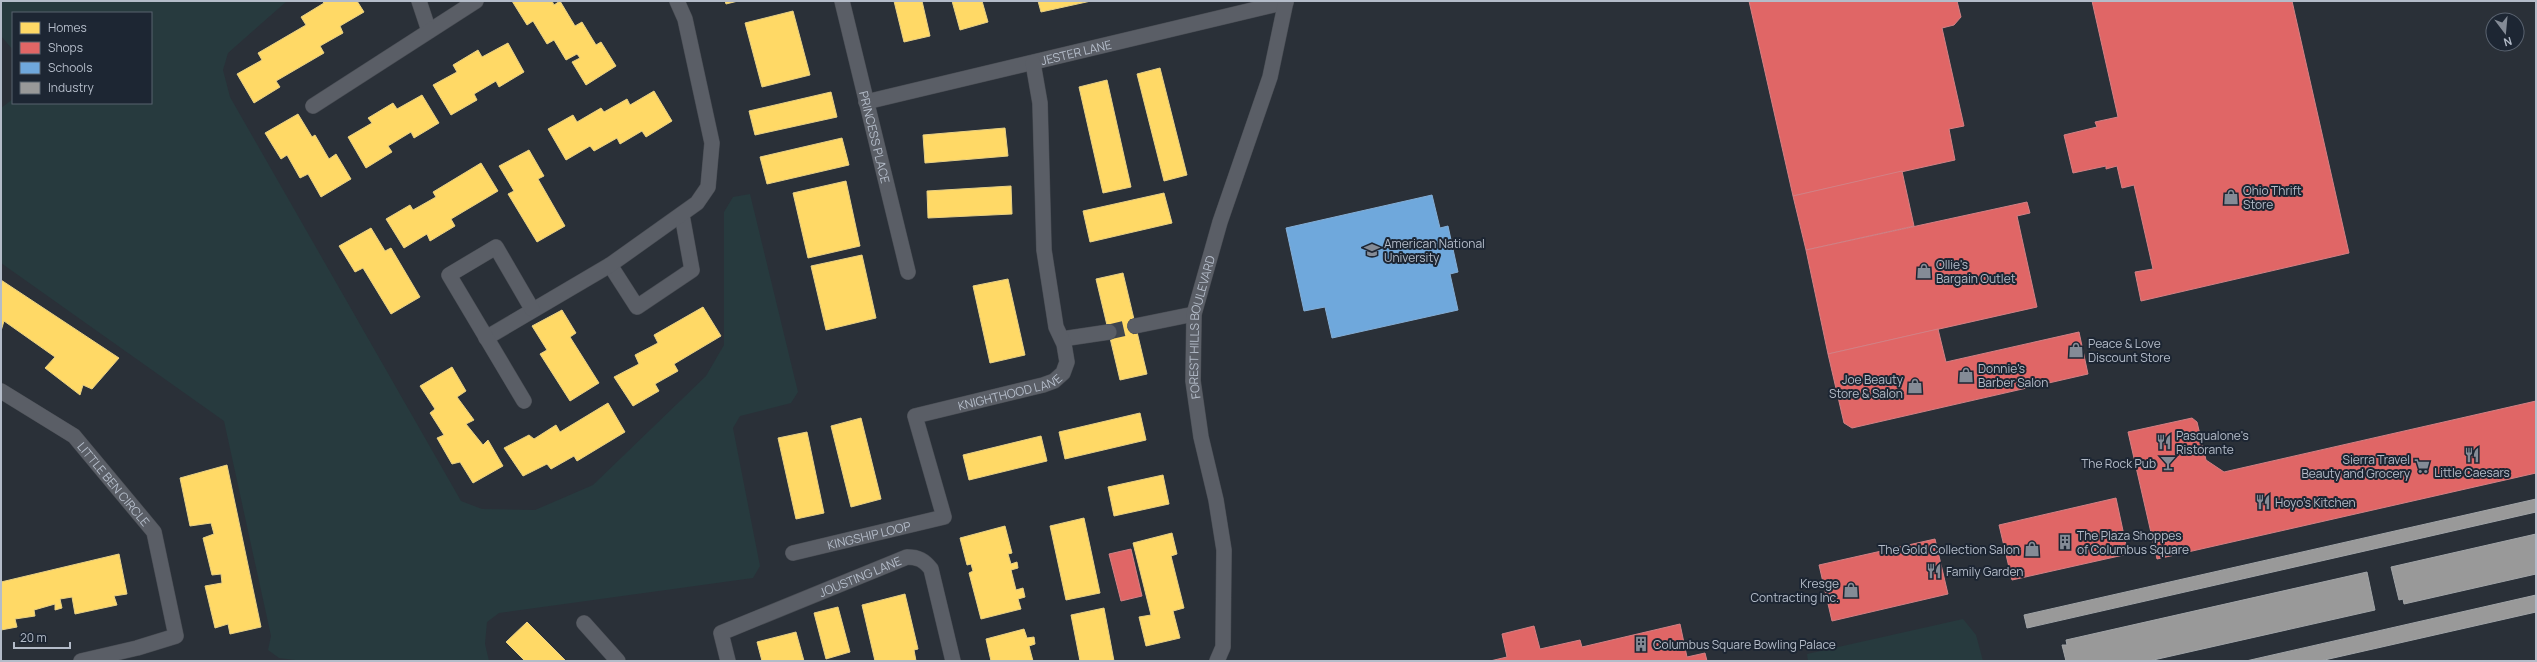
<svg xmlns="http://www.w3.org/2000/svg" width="2537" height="662" viewBox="0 0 2537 662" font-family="Manrope,sans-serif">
<rect width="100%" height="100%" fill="#2a3038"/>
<g fill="#273a3e">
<polygon points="1,1 287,1 228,53 223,70 230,97 461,501 482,509 535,510 593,485 706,376 724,345 724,212 733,197 750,194 798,392 791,403 740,416 733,428 760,566 753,578 499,613 487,622 485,644 489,661 303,661 279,658 268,650 271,636 224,421 1,263 1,108 13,99 13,103 151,103 151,13 13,13 13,50 1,36"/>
<polygon points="1963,619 1976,635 1983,661 1808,661 1807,654"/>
</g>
<g fill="#ffd966" stroke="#e8d084">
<polygon points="322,1 357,1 364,12 340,26 343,33 320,46 324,53 276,81 280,87 254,103 237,74 262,60 258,53 306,25 301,17 324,3"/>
<polygon points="512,1 552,1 554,5 560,1 575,26 582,22 596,45 601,42 616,66 586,85 572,62 580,58 577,54 566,60 554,40 547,44 533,21 527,25"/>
<polygon points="725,1 738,1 726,4"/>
<polygon points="894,1 922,1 930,36 904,42"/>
<polygon points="952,1 982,1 988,22 960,30"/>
<polygon points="1038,1 1091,1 1041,12"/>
<polygon points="793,11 810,75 762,87 745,23"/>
<polygon points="508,43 524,72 499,87 496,81 474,94 477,100 451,115 433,85 457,72 453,65 478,50 482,57"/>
<polygon points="1160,68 1187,175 1164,181 1137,74"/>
<polygon points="1107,80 1131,187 1103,193 1079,87"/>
<polygon points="654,91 672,121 646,137 642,131 620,144 617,138 594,151 590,146 566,160 548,129 573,115 577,122 601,108 604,112 627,99 630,105"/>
<polygon points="831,92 837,117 755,135 749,111"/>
<polygon points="422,95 439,123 414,138 411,132 388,146 392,152 366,168 348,137 372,123 368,118 393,103 397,109"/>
<polygon points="298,114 312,137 315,135 329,159 336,154 351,179 321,197 308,174 300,178 287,155 281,159 265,133"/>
<polygon points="1005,128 1008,156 925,163 923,135"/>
<polygon points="842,138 849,165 767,184 760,157"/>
<polygon points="529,150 544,176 538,179 565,226 537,242 508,194 514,191 499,166"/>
<polygon points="481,163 498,191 451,219 455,226 430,241 427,234 404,248 386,219 410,205 413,210 436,197 433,192"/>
<polygon points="846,181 860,246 808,258 793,193"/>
<polygon points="1011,186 1012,214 928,218 927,191"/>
<polygon points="1164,193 1172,223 1090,242 1083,211"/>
<polygon points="371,228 385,251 391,248 420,297 391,314 363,268 355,272 339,246"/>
<polygon points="862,255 876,318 826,330 811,266"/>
<polygon points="1123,273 1147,374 1120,380 1096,279"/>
<polygon points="1008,279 1025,355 990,363 973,286"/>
<polygon points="1,280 119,358 92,389 83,385 80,395 45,368 55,357 4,321 1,331"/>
<polygon points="703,307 721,336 674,364 678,371 655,384 659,391 633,406 614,377 639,364 635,355 658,343 654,335"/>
<polygon points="562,310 576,333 570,337 599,383 570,401 540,354 547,350 532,326"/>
<polygon points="452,367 466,391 457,397 474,420 466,424 483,445 488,440 503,466 473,483 460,462 452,464 437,438 444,435 430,413 435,409 420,386"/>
<polygon points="608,403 625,432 577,461 574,456 551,469 547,464 523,476 504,448 529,435 534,439 556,425 560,432"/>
<polygon points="1140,413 1146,440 1065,459 1059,432"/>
<polygon points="861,418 881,499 851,507 831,426"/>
<polygon points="807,432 824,513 796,519 778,438"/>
<polygon points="1041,436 1047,461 969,480 963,455"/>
<polygon points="227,465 261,627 230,634 228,624 215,628 205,586 222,583 221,574 212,575 203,538 214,534 211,523 190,526 180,478"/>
<polygon points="1163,475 1169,504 1114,516 1108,487"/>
<polygon points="1084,518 1100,593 1066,600 1050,526"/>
<polygon points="1005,526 1012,553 1008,554 1011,564 1017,562 1018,568 1011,570 1016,590 1023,588 1025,597 1018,599 1021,609 981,619 969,573 973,571 971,564 967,565 960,538"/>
<polygon points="1172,533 1177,554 1171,556 1184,608 1173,611 1180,638 1146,646 1139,617 1151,615 1133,543"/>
<polygon points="119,554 127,594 114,596 117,605 75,614 72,597 60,599 62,608 55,610 55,604 34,610 35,616 15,619 17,627 1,630 1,582"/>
<polygon points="905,594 918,649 914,650 916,661 875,661 862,605"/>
<polygon points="838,607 850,652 826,659 814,613"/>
<polygon points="1104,608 1114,661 1080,661 1071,615"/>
<polygon points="527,622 566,661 525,661 506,642"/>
<polygon points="1024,629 1027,638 1034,637 1035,644 1029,646 1033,661 991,661 986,639"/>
<polygon points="796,632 804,661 762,661 757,642"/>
</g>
<g fill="#e06666" stroke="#d38084">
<polygon points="1749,1 1957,1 1961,17 1954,25 1942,28 1964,126 1949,129 1955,160 1793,196"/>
<polygon points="2092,1 2292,1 2349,253 2141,301 2135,272 2153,269 2134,185 2122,188 2117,166 2106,169 2106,166 2073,173 2064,135 2097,127 2095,122 2118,117"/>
<polygon points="1902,171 1914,226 1806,250 1793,196"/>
<polygon points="2027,202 2030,213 2017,216 2037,307 1828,354 1806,250"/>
<polygon points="1938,329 1946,362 2079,332 2088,374 1852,428 1844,423 1828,354"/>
<polygon points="2536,401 2536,473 2157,559 2128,432 2192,418 2197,422 2206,460 2224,472"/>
<polygon points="2116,498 2128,554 2012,580 1999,525"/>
<polygon points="1935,539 1948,594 1832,621 1819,565"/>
<polygon points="1131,549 1142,596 1121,601 1109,554"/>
<polygon points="1680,624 1687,657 1705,653 1707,661 1490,661 1507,657 1502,634 1534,626 1540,649 1580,640 1582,647"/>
</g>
<polygon fill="#6fa8dc" stroke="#84aed6" points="1432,195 1440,228 1448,226 1458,272 1450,274 1458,310 1332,338 1325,307 1304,311 1286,228"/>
<g fill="#999" stroke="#a1a4a7">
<polygon points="2536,499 2536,512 2027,628 2024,615"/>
<polygon points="2536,534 2536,574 2404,604 2403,599 2399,600 2391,567"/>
<polygon points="2367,572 2375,610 2149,661 2066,661 2062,645 2067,645 2066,640"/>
<polygon points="2536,595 2536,612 2320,661 2246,661"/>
</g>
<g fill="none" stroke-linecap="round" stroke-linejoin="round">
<polyline stroke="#3f454e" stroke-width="15" stroke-dasharray="15 8" stroke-linecap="butt" points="1109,332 1135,326"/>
<defs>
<g id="minor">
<polyline points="419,1 429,31"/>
<path id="s1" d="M842,1l66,271"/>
<path id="s2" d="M866,102l420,-100"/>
<polyline points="313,106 476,1"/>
<polyline points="610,265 637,307 692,270 682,215"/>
<polyline points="1135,326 1194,314"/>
<polyline points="486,338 610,265 697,203 708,187 712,143 685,19 677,1"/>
<polyline points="1062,339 1109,332"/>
<path id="s3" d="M1,391l73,45 80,96 22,104 -39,12 -56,13"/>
<polyline points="524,401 449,275 496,247 532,309"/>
<path id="s4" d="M793,553l151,-36 -29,-101 128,-31 11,-4 9,-8 4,-11 -3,-18 -8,-17 -12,-77 -4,-147 -7,-40"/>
<polyline points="584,623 618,661"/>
<path id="s5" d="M728,661l-7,-28 186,-76c11,0 17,3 24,12l22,92"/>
<path id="s6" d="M1217,661l6,-14 1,-97 -8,-50 -15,-63 -8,-56 1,-67 26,-92 50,-145 16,-76"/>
</g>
</defs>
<use href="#minor" stroke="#484c53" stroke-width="16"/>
<use href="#minor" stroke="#5a5e66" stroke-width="15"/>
</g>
<defs>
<symbol id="shop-bare" viewBox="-9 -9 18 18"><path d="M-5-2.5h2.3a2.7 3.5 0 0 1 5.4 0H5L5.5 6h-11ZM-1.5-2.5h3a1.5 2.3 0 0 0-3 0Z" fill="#848b96" stroke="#1d2633" stroke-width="2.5" paint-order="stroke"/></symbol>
<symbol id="university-bare" viewBox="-9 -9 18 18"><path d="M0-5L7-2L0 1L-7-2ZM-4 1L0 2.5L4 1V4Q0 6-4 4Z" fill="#848b96" stroke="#1d2633" stroke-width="2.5" paint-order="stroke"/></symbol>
<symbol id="restaurant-bare" viewBox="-9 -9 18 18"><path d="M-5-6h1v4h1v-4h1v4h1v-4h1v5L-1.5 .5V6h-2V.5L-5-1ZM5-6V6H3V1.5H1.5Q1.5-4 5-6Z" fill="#848b96" stroke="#1d2633" stroke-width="2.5" paint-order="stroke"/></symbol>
<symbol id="bar-bare" viewBox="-9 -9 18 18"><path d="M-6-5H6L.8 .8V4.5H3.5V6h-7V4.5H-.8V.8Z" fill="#848b96" stroke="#1d2633" stroke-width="2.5" paint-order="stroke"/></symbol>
<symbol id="supermarket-bare" viewBox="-9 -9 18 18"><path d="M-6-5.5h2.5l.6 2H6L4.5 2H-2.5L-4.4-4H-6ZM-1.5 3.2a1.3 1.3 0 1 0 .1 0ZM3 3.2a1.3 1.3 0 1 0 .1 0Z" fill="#848b96" stroke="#1d2633" stroke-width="2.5" paint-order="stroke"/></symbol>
<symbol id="building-bare" viewBox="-9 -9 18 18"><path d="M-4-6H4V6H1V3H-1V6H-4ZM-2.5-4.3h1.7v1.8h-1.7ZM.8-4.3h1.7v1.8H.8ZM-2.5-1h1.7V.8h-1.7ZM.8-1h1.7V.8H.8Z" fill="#848b96" stroke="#1d2633" stroke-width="2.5" paint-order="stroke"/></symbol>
</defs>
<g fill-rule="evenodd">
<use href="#shop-bare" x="2220" y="186" width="22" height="22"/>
<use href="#university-bare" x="1361" y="239" width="22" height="22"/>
<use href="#shop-bare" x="1913" y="260" width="22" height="22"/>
<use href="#shop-bare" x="2065" y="339" width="22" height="22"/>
<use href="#shop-bare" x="1955" y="364" width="22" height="22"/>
<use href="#shop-bare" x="1904" y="375" width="22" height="22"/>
<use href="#restaurant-bare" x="2153" y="431" width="22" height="22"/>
<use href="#restaurant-bare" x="2461" y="444" width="22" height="22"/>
<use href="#bar-bare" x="2157" y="452" width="22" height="22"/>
<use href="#supermarket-bare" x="2411" y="455" width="22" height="22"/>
<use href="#restaurant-bare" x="2252" y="491" width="22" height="22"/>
<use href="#building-bare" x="2054" y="531" width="22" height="22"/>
<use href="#shop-bare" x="2021" y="538" width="22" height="22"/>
<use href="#restaurant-bare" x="1923" y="560" width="22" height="22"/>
<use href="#shop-bare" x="1840" y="579" width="22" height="22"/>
<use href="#building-bare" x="1630" y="633" width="22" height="22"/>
</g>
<g text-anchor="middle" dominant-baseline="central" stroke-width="4" stroke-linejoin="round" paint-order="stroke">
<g font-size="12" fill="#b4bcc9" stroke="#1d2633">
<text stroke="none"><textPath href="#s2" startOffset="216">JESTER LANE</textPath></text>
<text stroke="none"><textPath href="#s1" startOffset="140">PRINCESS PLACE</textPath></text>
<text stroke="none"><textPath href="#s6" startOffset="339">FOREST HILLS BOULEVARD</textPath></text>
<text stroke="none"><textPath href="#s4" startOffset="358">KNIGHTHOOD LANE</textPath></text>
<text stroke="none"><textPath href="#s3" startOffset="148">LITTLE BEN CIRCLE</textPath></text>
<text stroke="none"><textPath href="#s4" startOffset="78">KINGSHIP LOOP</textPath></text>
<text stroke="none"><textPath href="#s5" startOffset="179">JOUSTING LANE</textPath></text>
</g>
<g font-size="12" fill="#b4bcc9" stroke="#1d2633" text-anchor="start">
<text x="2243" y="190">Ohio Thrift<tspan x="2243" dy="14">Store</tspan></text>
<text x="1384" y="243">American National<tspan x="1384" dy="14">University</tspan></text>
<text x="1936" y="264">Ollie's<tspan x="1936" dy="14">Bargain Outlet</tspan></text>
<text x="2088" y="343">Peace &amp; Love<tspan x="2088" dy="14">Discount Store</tspan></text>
<text x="1978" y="368">Donnie's<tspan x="1978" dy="14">Barber Salon</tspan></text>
<text x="1903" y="379" text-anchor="end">Joe Beauty<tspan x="1903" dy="14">Store &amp; Salon</tspan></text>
<text x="2176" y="435">Pasqualone's<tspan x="2176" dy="14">Ristorante</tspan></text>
<text x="2410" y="459" text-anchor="end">Sierra Travel<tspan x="2410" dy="14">Beauty and Grocery</tspan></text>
<text x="2156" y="463" text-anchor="end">The Rock Pub</text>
<text x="2472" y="472" text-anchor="middle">Little Caesars</text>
<text x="2275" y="502">Hoyo's Kitchen</text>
<text x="2077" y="535">The Plaza Shoppes<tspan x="2077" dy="14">of Columbus Square</tspan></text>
<text x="2020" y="549" text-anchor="end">The Gold Collection Salon</text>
<text x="1946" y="571">Family Garden</text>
<text x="1839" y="583" text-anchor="end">Kresge<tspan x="1839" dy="14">Contracting Inc.</tspan></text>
<text x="1653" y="644">Columbus Square Bowling Palace</text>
</g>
</g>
<rect width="2537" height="662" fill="none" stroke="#b4bcc9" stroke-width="4"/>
<rect x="12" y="12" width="140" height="92" fill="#1d2633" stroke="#59626f"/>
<rect x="20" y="22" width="20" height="12" fill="#ffd966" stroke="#59626f"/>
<text x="48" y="32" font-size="12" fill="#b4bcc9">Homes</text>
<rect x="20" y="42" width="20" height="12" fill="#e06666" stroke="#59626f"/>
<text x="48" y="52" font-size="12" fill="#b4bcc9">Shops</text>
<rect x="20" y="62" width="20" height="12" fill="#6fa8dc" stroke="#59626f"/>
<text x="48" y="72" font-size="12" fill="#b4bcc9">Schools</text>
<rect x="20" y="82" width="20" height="12" fill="#999999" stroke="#59626f"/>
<text x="48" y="92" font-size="12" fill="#b4bcc9">Industry</text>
<g transform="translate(2505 32) rotate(164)"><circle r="19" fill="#1d2633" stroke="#59626f"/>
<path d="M0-3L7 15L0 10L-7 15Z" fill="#848b96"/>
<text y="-6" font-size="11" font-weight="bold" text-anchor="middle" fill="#b4bcc9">N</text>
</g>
<path d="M14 642v6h56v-6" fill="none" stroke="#b4bcc9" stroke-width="2"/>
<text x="20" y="642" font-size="12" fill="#b4bcc9" stroke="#1d2633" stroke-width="3" paint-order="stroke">20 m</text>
</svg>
